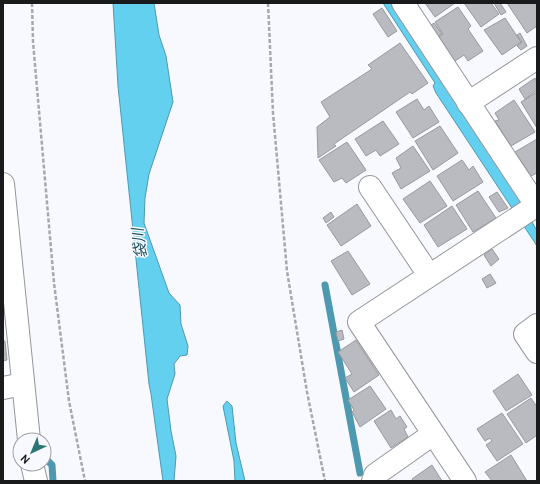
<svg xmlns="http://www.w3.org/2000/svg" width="540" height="484" viewBox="0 0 540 484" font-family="Overpass,'Noto Sans JP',sans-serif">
<rect width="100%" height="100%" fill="#f7f9fe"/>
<g fill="#64d0f0" stroke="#4e99b0">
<polygon points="113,3 154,3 159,35 166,56 173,102 149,174 145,198 144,223 169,293 180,305 181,324 188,346 187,355 180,356 174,364 175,374 167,399 171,431 176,456 174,481 163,481 151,394 149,384 118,86"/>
<polygon points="383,3 391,3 515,191 537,231 537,246 436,93 433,86 435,83"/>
<polygon points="227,401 232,406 236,443 245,481 235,481 234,461 223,406"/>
</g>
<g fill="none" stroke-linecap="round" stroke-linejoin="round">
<g stroke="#4e99b0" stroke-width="7">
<polyline points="325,285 360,473"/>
<polyline points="44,457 52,465 53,481"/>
</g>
</g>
<g fill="#b9bbc0" stroke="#97999d">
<polygon points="425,3 455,3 435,17"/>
<polygon points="464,3 491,3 499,14 481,27"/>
<polygon points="494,3 500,3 506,12 501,15"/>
<polygon points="507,3 537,3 537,26 527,33"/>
<polygon points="458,7 471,26 468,29 483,51 468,61 464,55 455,61 439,37 443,34 435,22"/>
<polygon points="382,8 397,31 388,37 373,14"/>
<polygon points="505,18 521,42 502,55 484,30"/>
<polygon points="434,23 442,34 438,36 431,25"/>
<polygon points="520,33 527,46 521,50 517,46 522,42 517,35"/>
<polygon points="400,43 428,83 412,94 410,92 334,144 336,146 318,158 317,127 330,117 321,102 372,69 368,65"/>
<polygon points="535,78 537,82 537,90 525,99 519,89"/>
<polygon points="537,92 537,128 521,102"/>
<polygon points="417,99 424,110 429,106 439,122 413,138 396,112"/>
<polygon points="514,100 535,132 511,146 495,121 499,120 495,113"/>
<polygon points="383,121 399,144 380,156 376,150 366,156 355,139"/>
<polygon points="440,126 458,153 433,170 415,141"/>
<polygon points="537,139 537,173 531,176 515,152"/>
<polygon points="347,142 366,170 346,183 342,178 334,182 319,160"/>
<polygon points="413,146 430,171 401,189 392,173 401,168 396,158"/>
<polygon points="462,160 469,170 473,166 483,182 453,201 437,176"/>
<polygon points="430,181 447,206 420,223 403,199"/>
<polygon points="478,191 496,218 473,232 456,205"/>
<polygon points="497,192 508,208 499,212 489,197"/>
<polygon points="357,204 371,226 341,246 327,225"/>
<polygon points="452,206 467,229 438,247 424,225"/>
<polygon points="331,212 334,217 326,223 323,218"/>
<polygon points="492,249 499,259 491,266 484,255"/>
<polygon points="348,251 370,284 352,295 331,261"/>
<polygon points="490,274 496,283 487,288 482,279"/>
<polygon points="342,330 344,339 338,341 336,332"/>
<polygon points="356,340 379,375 354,392 345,378 352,374 338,352"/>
<polygon points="3,341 5,341 7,360 3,361"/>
<polygon points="518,374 532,395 506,411 493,391"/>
<polygon points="370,386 386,409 360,427 352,412 354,410 348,400"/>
<polygon points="531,398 537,407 537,435 526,443 507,414"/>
<polygon points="391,410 396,419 400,416 407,427 404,429 408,437 391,448 374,421"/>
<polygon points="502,413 523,444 497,461 486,445 492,441 490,438 485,441 477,429"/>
<polygon points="511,455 527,481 492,481 485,472"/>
<polygon points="432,465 442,481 413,481 412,479"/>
</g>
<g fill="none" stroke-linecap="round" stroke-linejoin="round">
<defs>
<g id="street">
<polyline points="403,3 536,205"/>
<polyline points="468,103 537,58"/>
<polyline points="3,184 29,440"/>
<polyline points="370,187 429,275"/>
<polyline points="537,325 525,334 537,352"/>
<polyline points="3,388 23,384"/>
<polyline points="32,464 36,481"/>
<polyline points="373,481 375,475 433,434"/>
<polyline points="465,481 359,322 537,205"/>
</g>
</defs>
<use href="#street" stroke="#95979b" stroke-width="24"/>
<g stroke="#a7a8ac" stroke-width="2.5" stroke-dasharray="4 2" stroke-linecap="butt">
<polyline points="32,3 33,42 54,283 69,401 85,481"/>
<polyline points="268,3 273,113 287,271 307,392 325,481"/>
</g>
<use href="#street" stroke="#fff" stroke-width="22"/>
</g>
<g text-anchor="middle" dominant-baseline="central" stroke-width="3" stroke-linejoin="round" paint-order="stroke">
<g font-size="15" font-style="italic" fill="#21505e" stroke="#f7f9fe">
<text transform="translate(141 243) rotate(-97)">袋川</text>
</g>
</g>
<rect width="540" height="484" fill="none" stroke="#191a1c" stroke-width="8"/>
<g transform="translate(32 452) rotate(224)"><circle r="19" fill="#f7f9fe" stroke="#9ea0a4"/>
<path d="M0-3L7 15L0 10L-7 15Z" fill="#2b7575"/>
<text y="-6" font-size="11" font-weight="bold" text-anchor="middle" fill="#191a1c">N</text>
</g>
</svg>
